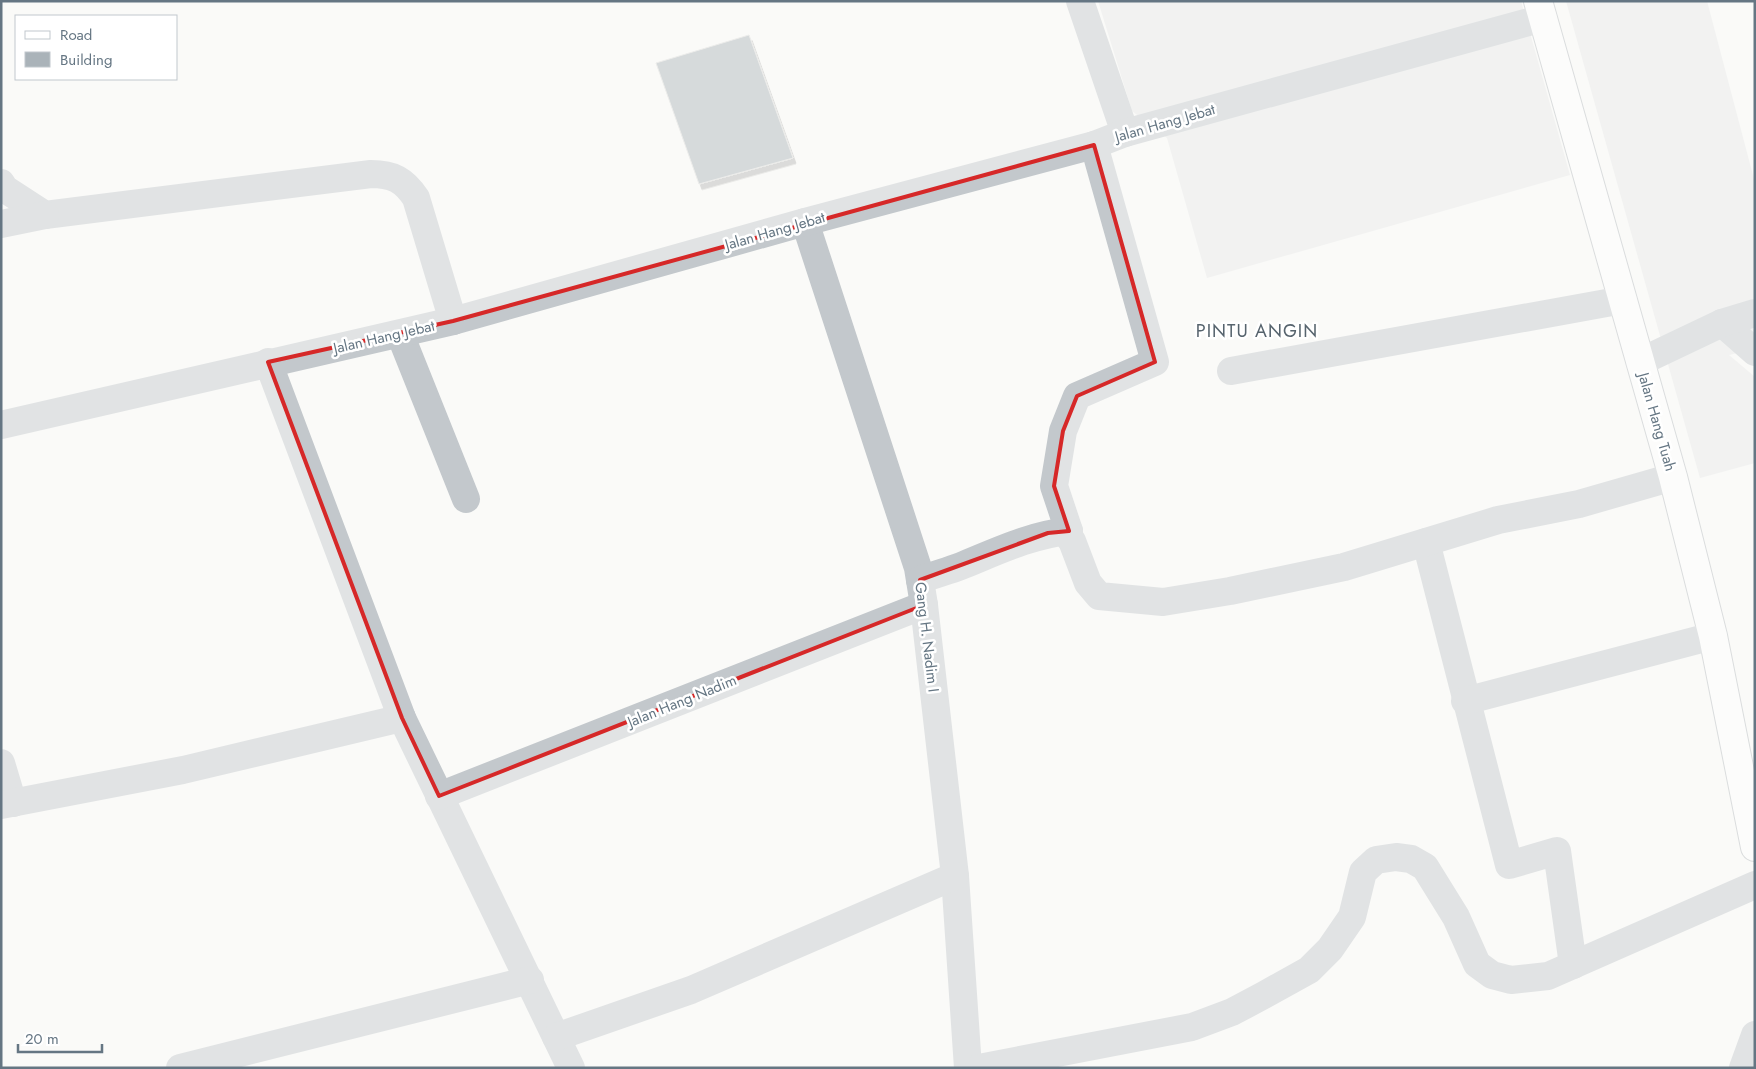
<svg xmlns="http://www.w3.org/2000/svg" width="1756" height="1069" viewBox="0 0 1756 1069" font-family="Jost,sans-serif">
<defs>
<filter id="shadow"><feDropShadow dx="3" dy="5.5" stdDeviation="0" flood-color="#0004"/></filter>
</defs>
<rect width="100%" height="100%" fill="#fafaf8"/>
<g fill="#e8e9e9">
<polygon points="1098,1 1521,1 1570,175 1207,278 1167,138 1132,111"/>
<polygon points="1566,1 1707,1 1755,183 1755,349 1729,355 1755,377 1755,463 1700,478"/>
</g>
<polygon fill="#aab3b9" stroke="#dcdcda" filter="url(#shadow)" points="749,35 793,158 699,184 656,63"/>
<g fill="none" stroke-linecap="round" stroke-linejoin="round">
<defs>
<polyline id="major" points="1538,1 1673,477 1713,636 1755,847"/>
</defs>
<use href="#major" stroke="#b5babe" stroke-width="30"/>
<g stroke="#c3c8cc" stroke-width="28">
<polyline points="1080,1 1125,133"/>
<path d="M1,183l4,6 40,26 326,-41c22,0 33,6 45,24l37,123"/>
<polyline points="805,222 918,568 924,605 955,876 968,1068"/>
<polyline points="1,224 45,215"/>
<polyline points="1722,323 1755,352"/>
<polyline points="400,334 466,499"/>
<polyline points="268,362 402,718 571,1068"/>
<polyline points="1640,362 1722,323 1755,313"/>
<polyline points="1231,371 1623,300"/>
<polyline points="1,425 453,321 805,222 1094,145 1125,133 1543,18"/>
<polyline points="1069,531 1054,486 1063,431 1077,396 1155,362 1094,145"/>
<polyline points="1426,542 1509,865 1557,851 1573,965"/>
<path d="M920,580c13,-5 28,-9 41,-14 35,-14 69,-31 108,-35l-2,4 5,6 16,42 11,13 64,6 67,-11 114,-24 154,-47 81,-16 94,-27"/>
<polyline points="1465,701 1713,636"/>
<polyline points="1,763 13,803"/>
<polyline points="439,796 924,605"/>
<polyline points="1,805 183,770 402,718"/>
<polyline points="556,1037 691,990 955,876"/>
<polyline points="180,1068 530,980"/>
<polyline points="979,1068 1192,1027 1232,1012 1264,995 1309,970 1330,949 1352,917 1363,872 1376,860 1396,857 1411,859 1425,867 1456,917 1477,964 1492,975 1511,980 1548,976 1755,885"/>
<polyline points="1743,1068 1755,1035"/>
</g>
<use href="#major" stroke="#fff" stroke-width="28"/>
</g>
<path d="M0 0H1756V1069H0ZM1094,145l61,217 -78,34 -14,35 -9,55 15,45 -21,2 -128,47 4,25 -485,191 -37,-78 -134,-356 185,-41z" fill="#fafaf8" fill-opacity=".55" fill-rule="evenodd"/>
<path fill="none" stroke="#d62828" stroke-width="4" stroke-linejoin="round" d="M1094,145l61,217 -78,34 -14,35 -9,55 15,45 -21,2 -128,47 4,25 -485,191 -37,-78 -134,-356 185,-41z"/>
<g text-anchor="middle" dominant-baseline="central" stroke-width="5" stroke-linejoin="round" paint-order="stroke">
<g font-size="15" fill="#657683" stroke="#fff">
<text transform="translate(1165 123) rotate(-16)">Jalan Hang Jebat</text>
<text transform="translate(775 231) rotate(-16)">Jalan Hang Jebat</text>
<text transform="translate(384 337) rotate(-13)">Jalan Hang Jebat</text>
<text transform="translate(1657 422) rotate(74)">Jalan Hang Tuah</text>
<text transform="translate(927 637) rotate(83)">Gang H. Nadim I</text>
<text transform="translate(682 701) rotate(-22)">Jalan Hang Nadim</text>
</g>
<g font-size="18" letter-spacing="1" fill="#57646e" stroke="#fff">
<text x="1257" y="331">PINTU ANGIN</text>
</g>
</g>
<rect width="1756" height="1069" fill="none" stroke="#657683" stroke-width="5"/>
<rect x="15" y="15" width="162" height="65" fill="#ffffff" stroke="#c1c8cd"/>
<rect x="25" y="31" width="25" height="8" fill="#ffffff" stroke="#c1c8cd"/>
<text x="60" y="40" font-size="15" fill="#657683">Road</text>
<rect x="25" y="52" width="25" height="15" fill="#aab3b9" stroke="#c1c8cd"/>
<text x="60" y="65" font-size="15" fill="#657683">Building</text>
<path d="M18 1044v8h84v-8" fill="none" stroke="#657683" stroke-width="2.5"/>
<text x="25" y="1044" font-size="15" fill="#657683" stroke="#ffffff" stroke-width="4" paint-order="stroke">20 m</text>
</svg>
